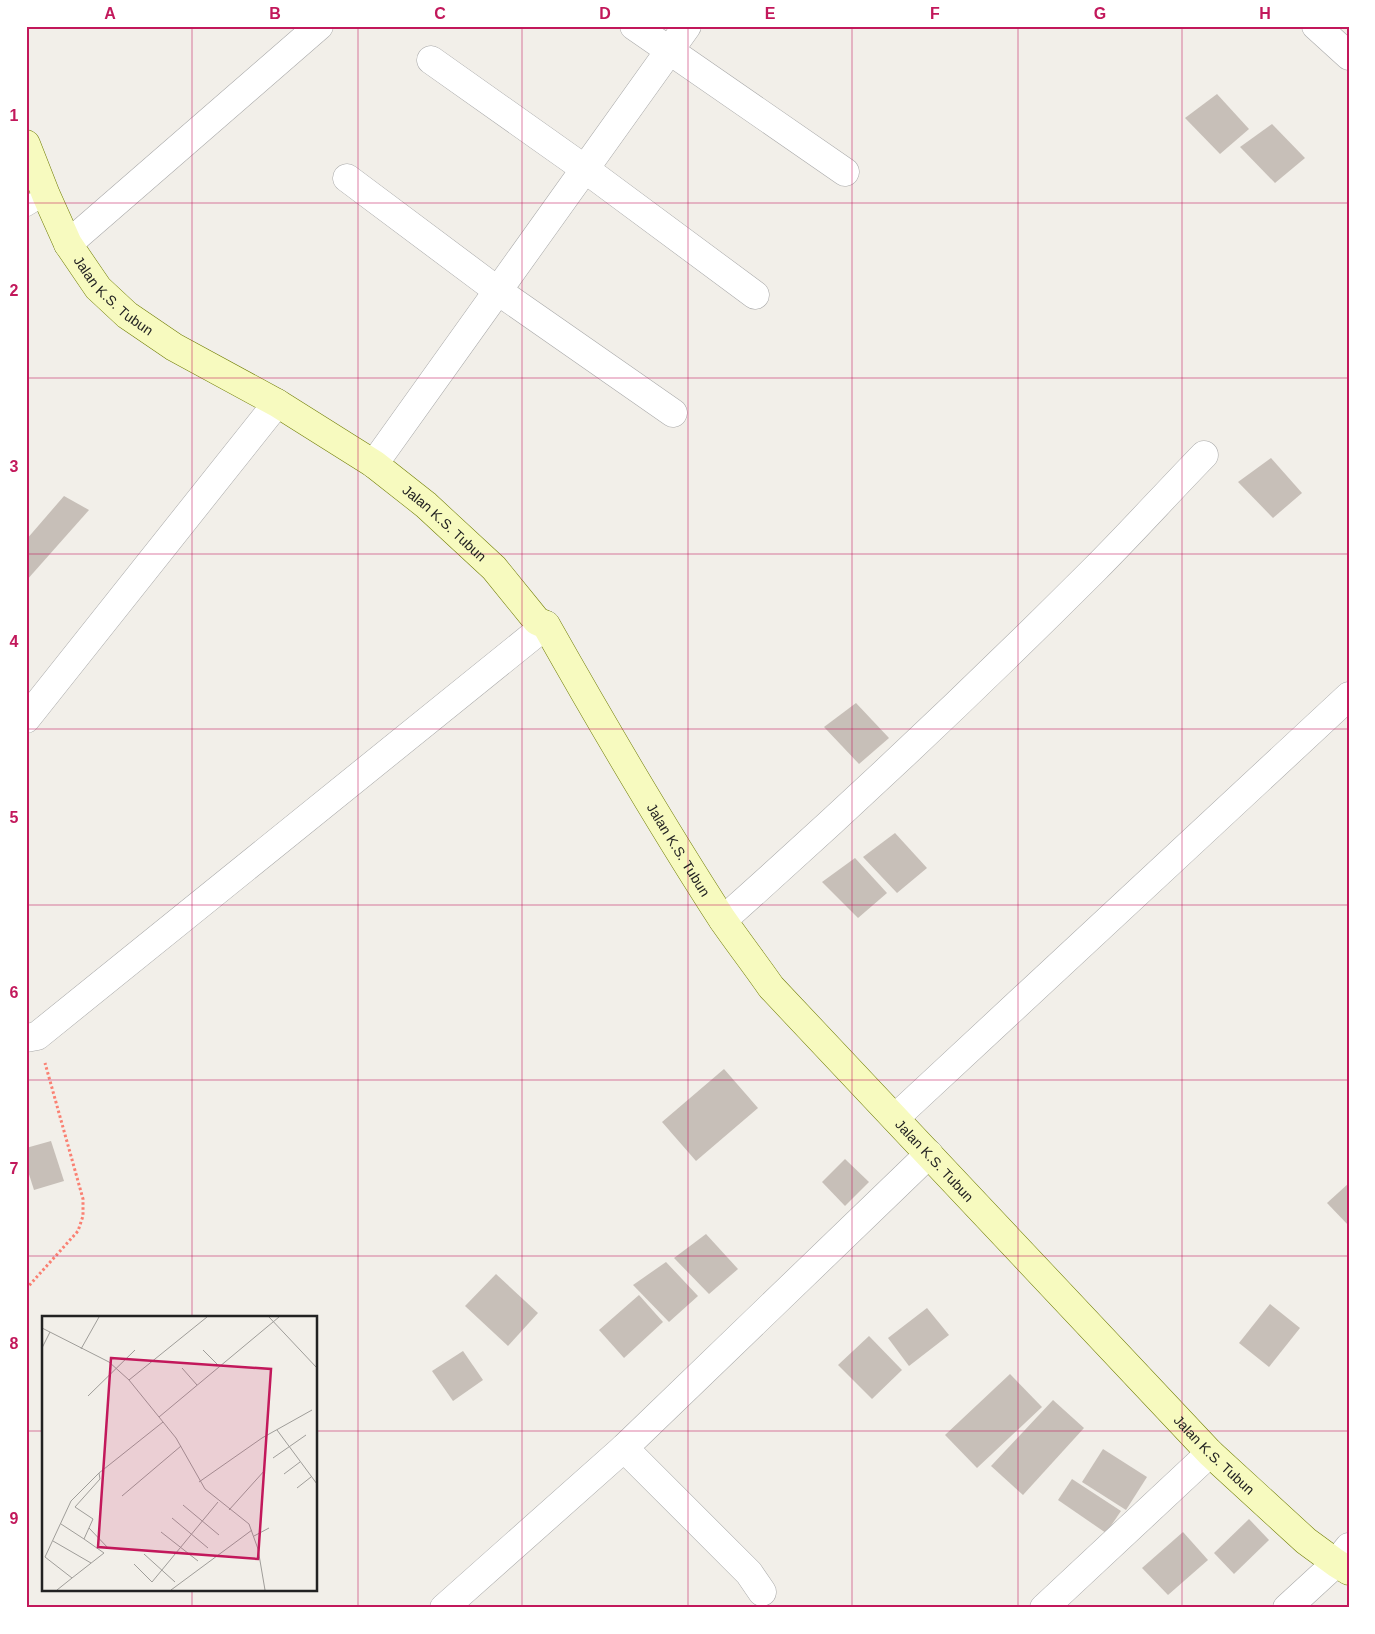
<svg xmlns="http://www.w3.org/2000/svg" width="1375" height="1634" viewBox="0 0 1375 1634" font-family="Helvetica,sans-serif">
<rect width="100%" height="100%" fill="#f2efe9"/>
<g fill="#c7bfb8">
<polygon points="1217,94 1249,129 1220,154 1185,118"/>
<polygon points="1272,124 1305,158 1275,183 1240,147"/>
<polygon points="1271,458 1302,493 1273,518 1238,482"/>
<polygon points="64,496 89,510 26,581 26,540"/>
<polygon points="856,703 889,738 859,764 824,727"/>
<polygon points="895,833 927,868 897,893 863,857"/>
<polygon points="855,858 887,893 858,918 822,882"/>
<polygon points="724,1069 758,1108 696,1161 662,1122"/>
<polygon points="51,1141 64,1181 34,1190 26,1165 26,1148"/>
<polygon points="845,1159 869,1182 845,1206 822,1182"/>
<polygon points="1349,1183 1349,1226 1327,1203"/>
<polygon points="706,1234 738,1269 709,1294 674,1258"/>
<polygon points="666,1262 698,1296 669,1322 633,1285"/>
<polygon points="496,1274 538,1313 508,1346 465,1306"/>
<polygon points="639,1295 663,1322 624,1358 599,1330"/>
<polygon points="1270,1304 1300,1328 1269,1367 1239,1343"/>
<polygon points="927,1308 949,1335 909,1366 888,1338"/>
<polygon points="869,1336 902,1370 872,1399 838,1365"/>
<polygon points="463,1351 483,1380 453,1401 432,1371"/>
<polygon points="1010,1374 1042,1407 977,1468 945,1435"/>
<polygon points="1053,1400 1084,1428 1023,1495 991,1466"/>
<polygon points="1103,1449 1147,1477 1126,1510 1082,1482"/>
<polygon points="1072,1479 1121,1511 1106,1533 1058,1500"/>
<polygon points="1249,1519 1269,1540 1234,1574 1214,1553"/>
<polygon points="1183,1532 1208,1560 1168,1595 1142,1568"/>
</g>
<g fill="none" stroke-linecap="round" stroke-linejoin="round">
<defs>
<polyline id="lane" points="26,207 46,195"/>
<g id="street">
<polyline points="634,26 845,172"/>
<polyline points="1316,26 1349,56"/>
<polyline points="431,60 585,169 755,295"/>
<polyline points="347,178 498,291 673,413"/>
<polyline points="68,244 319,26"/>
<polyline points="374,464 687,26"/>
<polyline points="26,719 277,403"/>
<path d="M723,920c127,-113 251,-230 371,-350 37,-37 73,-77 110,-115"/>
<polyline points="26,1038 37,1036 546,625"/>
<polyline points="895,1118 1349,696"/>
<polyline points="624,1448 749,1573 762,1592"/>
<polyline points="444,1608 624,1448 929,1154"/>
<polyline points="1044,1608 1210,1453"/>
<polyline points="1287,1608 1336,1563 1349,1547"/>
</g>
<g id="secondary">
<path id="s1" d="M26,144l20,51 22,49 30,44 29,27 47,32 103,56 97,61 52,41 68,63 43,53 9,4c56,99 114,198 176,294 16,23 33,45 49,68l439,466 96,88 30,22 13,8"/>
</g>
</defs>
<use href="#lane" stroke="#a9a9a9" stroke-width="20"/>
<use href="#street" stroke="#a9a9a9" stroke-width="29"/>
<use href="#secondary" stroke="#707d05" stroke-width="29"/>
<polyline stroke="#fa8072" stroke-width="3" stroke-dasharray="2.5 2.5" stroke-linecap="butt" points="26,1289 78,1231 83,1216 83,1199 45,1063"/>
<use href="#lane" stroke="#fff" stroke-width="19"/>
<use href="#street" stroke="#fff" stroke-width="28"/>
<use href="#secondary" stroke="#f7fabf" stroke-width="28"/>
</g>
<path fill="none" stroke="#c2185b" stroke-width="1" stroke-opacity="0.55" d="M192,26v1292M358,26v1582M522,26v1582M688,26v1582M852,26v1582M1018,26v1582M1182,26v1582M26,203h1323M26,378h1323M26,554h1323M26,729h1323M26,905h1323M26,1080h1323M26,1256h1323M26,1431h18M316,1431h1033M192,1590v18"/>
<g text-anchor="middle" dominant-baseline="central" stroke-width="5" stroke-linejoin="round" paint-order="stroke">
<g font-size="14" fill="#222" stroke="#fff">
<text stroke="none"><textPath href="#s1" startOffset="178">Jalan K.S. Tubun</textPath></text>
<text stroke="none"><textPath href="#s1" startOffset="582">Jalan K.S. Tubun</textPath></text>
<text stroke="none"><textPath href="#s1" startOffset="988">Jalan K.S. Tubun</textPath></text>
<text stroke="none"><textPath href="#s1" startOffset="1392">Jalan K.S. Tubun</textPath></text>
<text stroke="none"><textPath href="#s1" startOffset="1798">Jalan K.S. Tubun</textPath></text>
</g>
</g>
<g transform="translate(42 1316)">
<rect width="275" height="275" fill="#f2efe9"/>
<path fill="none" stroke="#9f9d99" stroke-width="1" d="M227,1l48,51M0,12l67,34 20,18 47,58 29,51 44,35 9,25 7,41M0,32l8,-16M39,33l18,-32M161,34l17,17M140,52l15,17M87,64l78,-63M46,80l47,-46M117,101l120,-100M235,114l40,54M231,142l33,-23M57,157l1,6 -25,28 18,12 -9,20 20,14 -32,25 -27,-21 26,-56 28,-28 64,-51M242,158l16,-12M157,166l63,-44 50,-28M255,172l14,-11M80,180l59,-50M141,189l36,30M187,194l36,-40M130,202l36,30M19,208l23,15M47,212l20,21M119,216l37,29M212,220l15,-8M11,225l38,22M102,238l31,28M92,248l18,18 66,-80M15,274l15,-12M129,274l81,-60"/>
<path fill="#c2185b" fill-opacity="0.15" stroke="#c2185b" stroke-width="2.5" d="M69,42l160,11 -13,190 -160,-12z"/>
<rect width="275" height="275" fill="none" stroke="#222" stroke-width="2.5"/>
</g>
<rect width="1375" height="1634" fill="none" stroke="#ffffff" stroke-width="55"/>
<rect x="28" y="28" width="1320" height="1578" fill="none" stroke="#c2185b" stroke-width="2"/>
<g font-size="16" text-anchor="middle" font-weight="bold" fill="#c2185b">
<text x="110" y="19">A</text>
<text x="275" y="19">B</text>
<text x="440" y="19">C</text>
<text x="605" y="19">D</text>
<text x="770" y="19">E</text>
<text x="935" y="19">F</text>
<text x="1100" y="19">G</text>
<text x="1265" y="19">H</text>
<text x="14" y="121">1</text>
<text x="14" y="296">2</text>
<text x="14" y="472">3</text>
<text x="14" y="647">4</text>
<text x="14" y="823">5</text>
<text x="14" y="998">6</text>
<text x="14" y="1174">7</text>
<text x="14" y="1349">8</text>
<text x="14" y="1524">9</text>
</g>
</svg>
